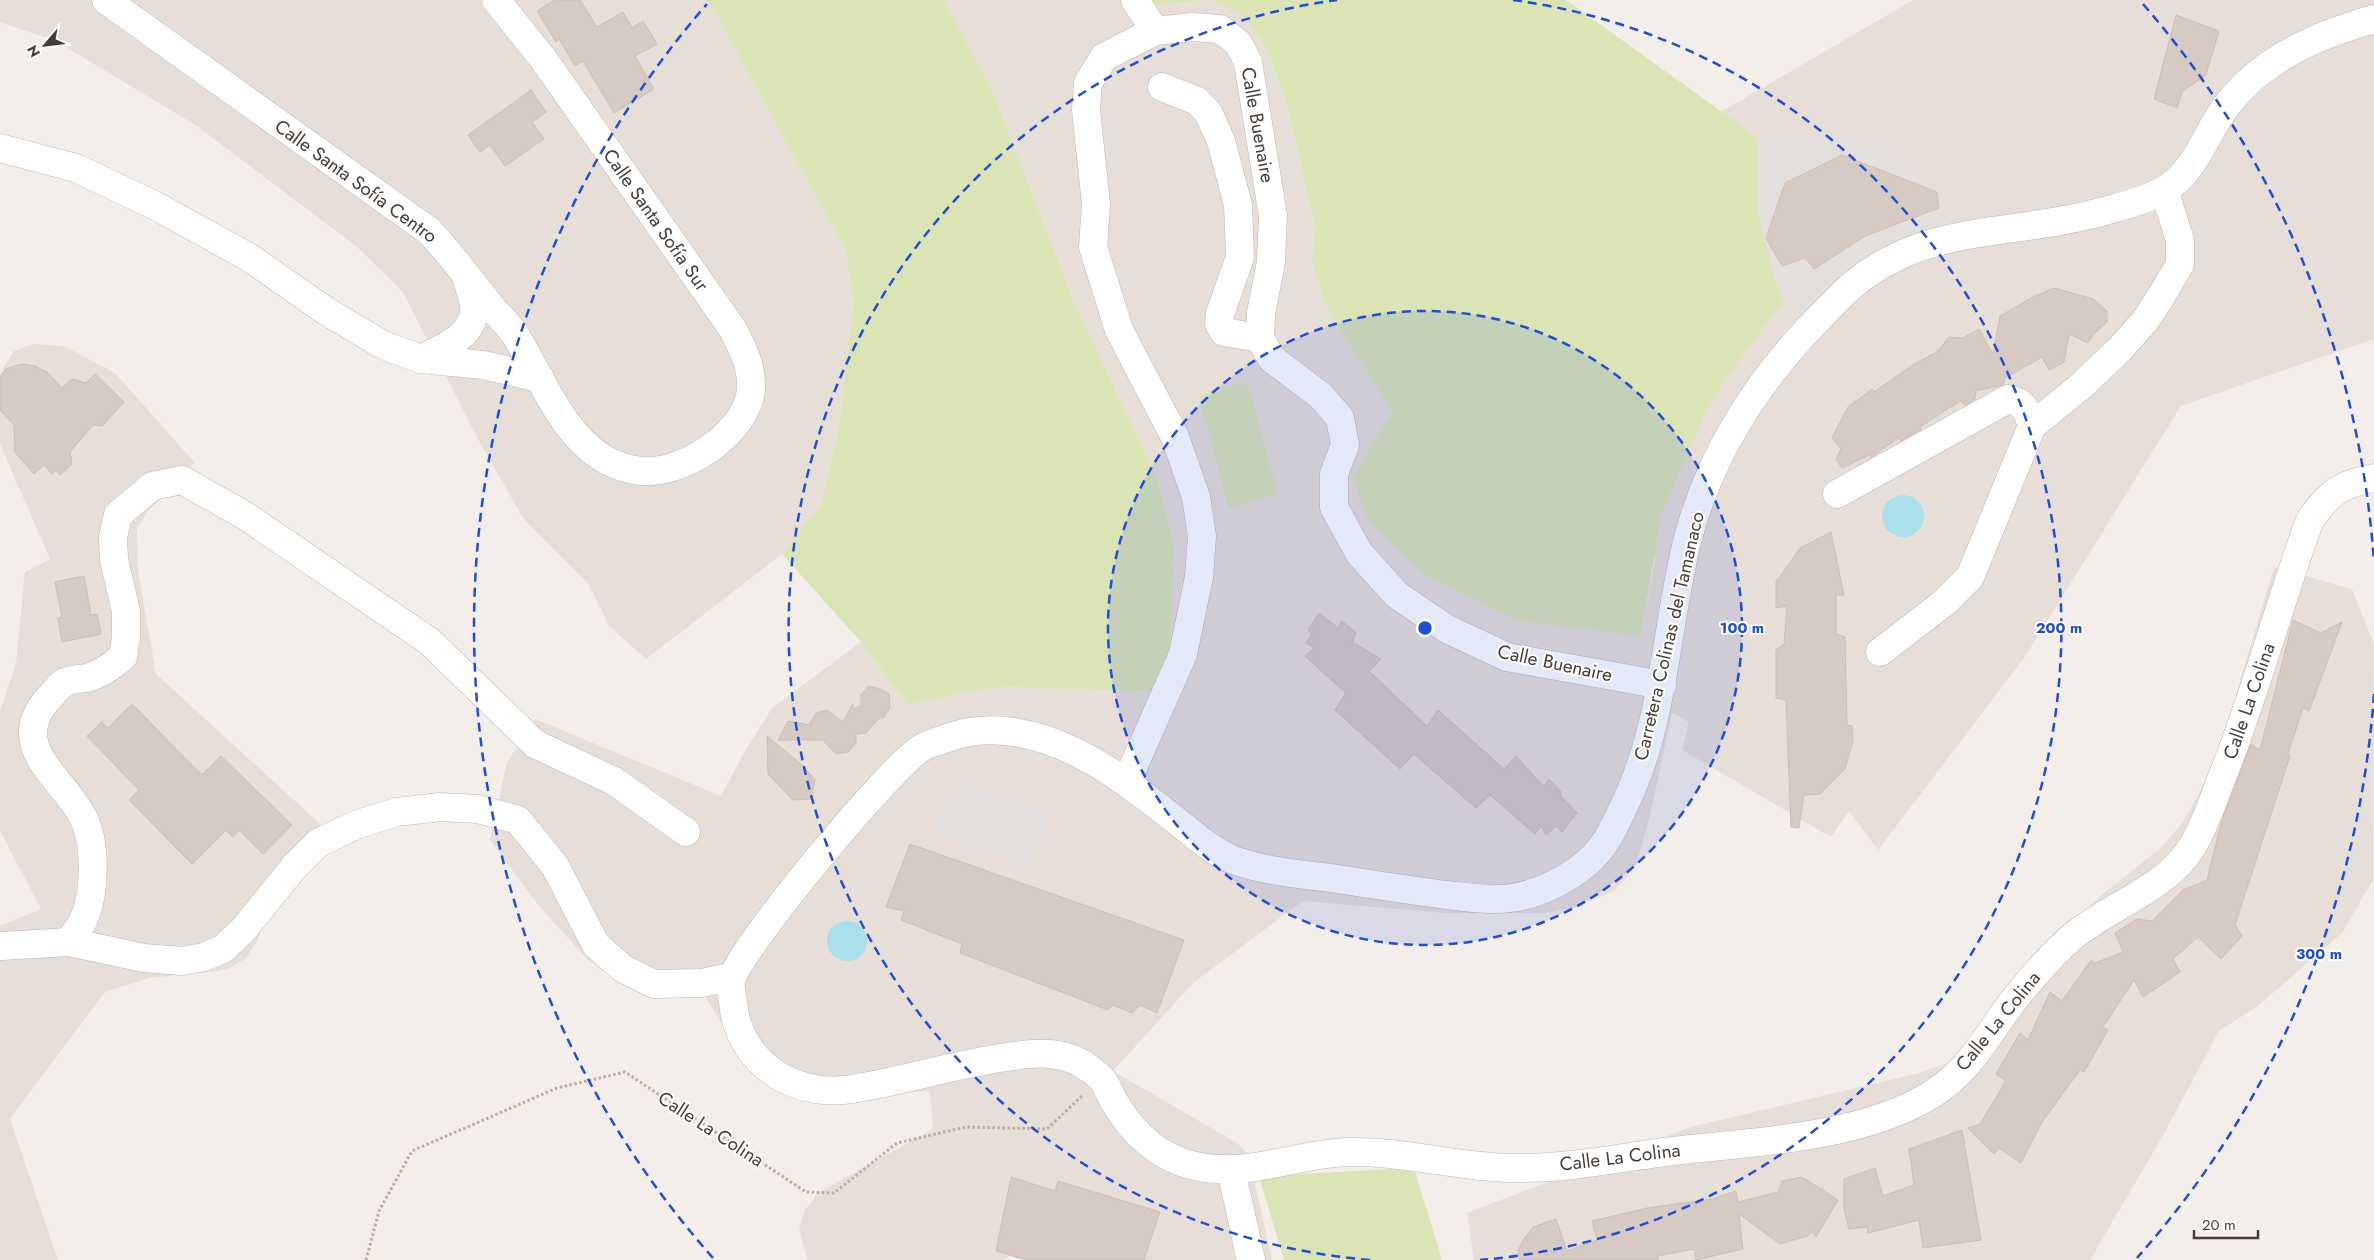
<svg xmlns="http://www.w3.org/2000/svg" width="2374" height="1260" viewBox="0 0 2374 1260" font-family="Jost,sans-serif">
<rect width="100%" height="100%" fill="#f3eee9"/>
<g fill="#e7ded7">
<polygon points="0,0 708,0 845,249 854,301 839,426 822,502 782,554 646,659 610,627 588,583 523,518 478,439 402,291 356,246 197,126 56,41 0,22"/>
<polygon points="944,0 1142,0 1144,7 1212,0 1242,14 1267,49 1287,105 1315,226 1312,261 1325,305 1392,412 1352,477 1641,636 1655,559 1635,162 1913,0 2374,0 2374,339 2181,406 2024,658 1878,850 1849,811 1831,837 1682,750 1689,722 1672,713 1650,816 1636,865 1625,880 1612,892 1574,908 1545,913 1446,913 1303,901 1193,983 1113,1071 1237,1143 1249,1155 1272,1260 1091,1260 1032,1237 1004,1260 807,1260 799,1227 805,1210 818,1193 933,1129 930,1091 832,1098 760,1069 720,1020 701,990 617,981 587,959 539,906 490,840 507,762 535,719 721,796 745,751 772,708 861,642 908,705 960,693 998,687 1159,692 1171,645 1174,543 1156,475 1076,307 993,92"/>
<polygon points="33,344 64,346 115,373 195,463 148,511 137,529 138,571 156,674 330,833 264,923 257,941 246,958 230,968 218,971 149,978 105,992 10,1119 58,1260 0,1260 0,926 41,909 0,831 0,712 16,663 25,572 50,559 0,444 0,380 4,367 14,351"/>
<polygon points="2274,567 2352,589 2374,644 2373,880 2342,933 2258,1006 2219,1031 2161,1139 2090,1260 1474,1260 1467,1213 1691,1127 1919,1073 1950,1062 2050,946 2098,898 2163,846 2184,820 2215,765"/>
</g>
<g fill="#dae4b5">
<polygon points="708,0 944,0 993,92 1076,307 1156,475 1174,543 1171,645 1159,692 998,687 960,693 908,705 861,642 782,554 822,502 839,426 854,301 845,249"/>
<polygon points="1142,0 1566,0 1757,137 1757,209 1774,278 1784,300 1730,373 1705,413 1661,515 1641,636 1517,620 1430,578 1370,524 1352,477 1392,412 1325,305 1312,261 1315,226 1287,105 1267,49 1242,14 1212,0 1143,7"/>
<polygon points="1247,382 1278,494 1229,508 1198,395"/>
<polygon points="1414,1168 1442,1260 1284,1260 1259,1176"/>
</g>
<g fill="#e2dfdd">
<polygon points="1843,134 1878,144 1915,170 1937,192 1939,208 1928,231 1811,318 1784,300 1774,278 1757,209 1757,137"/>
<polygon points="967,786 1053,815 1029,867 933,835 945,804"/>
</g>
<g fill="#aae0eb">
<circle cx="1903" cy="516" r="21"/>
<circle cx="847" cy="941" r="20"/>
</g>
<g fill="#d7cac2" stroke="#cebdb3">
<polygon points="555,0 580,0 597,27 623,12 632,28 643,21 657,44 635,56 654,89 614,113 583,61 575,66 559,39 556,42 537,11"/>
<polygon points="2176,15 2219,31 2206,75 2182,92 2177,108 2154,99"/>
<polygon points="531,90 546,112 532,122 544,139 505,166 490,145 480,152 468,135"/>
<polygon points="1842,155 1937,192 1939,208 1865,236 1814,269 1805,258 1782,266 1766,238 1785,183"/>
<polygon points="2054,288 2093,299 2107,311 2107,322 2093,335 2088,343 2069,334 2064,362 2049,370 2042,357 2005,378 2003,385 1976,391 1975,399 1966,405 1960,401 1920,427 1921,429 1901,441 1898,438 1872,457 1869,455 1842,468 1836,459 1841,449 1832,438 1848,407 1872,389 1874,392 1911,366 1938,351 1949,337 1963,338 1979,329 1993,354 2000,316 2033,297"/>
<polygon points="21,364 35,366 47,372 62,388 72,379 86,383 95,374 124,402 102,426 93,425 70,452 72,464 60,475 56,470 52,474 44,465 34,474 15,452 14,425 0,410 0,376 6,369"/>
<polygon points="1831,532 1844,595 1836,595 1836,634 1845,637 1847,725 1852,726 1853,741 1845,769 1820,794 1804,795 1799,828 1791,827 1786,700 1776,698 1776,650 1784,644 1787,606 1776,608 1776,582 1800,548"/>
<polygon points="84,576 91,615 97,614 101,634 62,642 58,618 62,617 55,582"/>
<polygon points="1319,613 1338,628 1342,621 1356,633 1352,642 1381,659 1369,671 1427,726 1438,710 1504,769 1516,756 1544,787 1549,779 1561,792 1560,795 1577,813 1562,832 1556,826 1546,835 1541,826 1535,834 1490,795 1476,808 1414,754 1400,769 1335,710 1346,693 1305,656 1314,648 1306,643 1312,634 1308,630"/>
<polygon points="2293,620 2321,633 2342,622 2309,711 2303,708 2288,754 2290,756 2235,925 2242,936 2221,959 2198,937 2173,959 2180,972 2143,997 2134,980 2103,1027 2108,1030 2084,1072 2080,1070 2042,1122 2021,1163 1999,1148 1994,1154 1968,1128 1980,1124 2006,1081 1996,1074 2020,1033 2028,1040 2050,992 2062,1001 2091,960 2095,963 2123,952 2115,933 2137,919 2152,921 2183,890 2207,880 2222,820 2251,744 2260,750"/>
<polygon points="869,686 880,689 889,694 890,708 884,717 880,717 866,733 856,734 856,743 848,752 836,754 823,740 778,740 788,721 809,725 816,713 827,710 843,722 853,704 853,709 861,706 861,695"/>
<polygon points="132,704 202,775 221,756 292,825 263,854 239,830 233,837 226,830 192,864 129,800 139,790 87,736 102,722 108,728"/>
<polygon points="767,736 802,765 815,780 811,799 793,800 768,774"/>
<polygon points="910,844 1184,940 1157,1013 1140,1005 1132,1013 1113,1005 1108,1010 960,953 962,944 901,920 904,911 886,907"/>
<polygon points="1962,1130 1981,1240 1923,1248 1919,1220 1868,1233 1867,1227 1849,1229 1844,1210 1844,1179 1875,1168 1883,1196 1914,1185 1909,1149"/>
<polygon points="1011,1177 1055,1191 1058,1181 1160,1212 1144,1260 1026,1260 996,1251"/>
<polygon points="1802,1177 1838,1200 1816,1237 1812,1232 1807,1236 1780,1244 1739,1214 1743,1249 1696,1260 1694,1249 1657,1256 1658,1260 1520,1260 1518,1251 1523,1240 1533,1227 1556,1219 1567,1251 1597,1240 1592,1221 1647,1208 1712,1199 1736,1191 1738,1202 1778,1192 1782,1181"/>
</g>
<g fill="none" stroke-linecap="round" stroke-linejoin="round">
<defs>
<g id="minor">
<path d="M106,0l323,231c22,23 40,48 60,73 8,11 20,20 27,32 26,42 45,98 90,124 11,6 23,10 36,11 41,3 99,-35 108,-75 5,-25 -7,-47 -18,-68l-188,-268 -48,-60"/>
<polyline points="1135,0 1155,31"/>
<path d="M2374,19c-56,16 -111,39 -147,86 -22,29 -31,67 -64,86 -19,10 -42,15 -62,21 -86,24 -174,11 -247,72 -9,7 -23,22 -31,30 -63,63 -110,134 -134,220 -24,91 -23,188 -66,274 -10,21 -17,38 -35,54 -21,18 -49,32 -77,36 -21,3 -45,-1 -65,-3 -36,-5 -72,-10 -108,-16 -35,-5 -74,-7 -107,-20 -19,-8 -37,-24 -53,-37 -59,-47 -133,-105 -214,-89 -4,1 -37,11 -41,14 -30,16 -185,203 -192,234 -1,7 1,14 2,21 4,46 37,79 82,87 23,4 42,-1 64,-5 43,-9 85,-21 128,-27 29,-5 58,-7 83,12 18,13 14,15 25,34 23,39 58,65 105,66 42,2 85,-16 129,-17 58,-1 115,17 173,16 50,0 101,-11 151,-17 84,-10 204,-13 272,-66 29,-23 46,-55 68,-84 18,-22 37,-45 59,-64 38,-32 93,-47 120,-90 15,-24 23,-54 34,-80 32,-82 54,-166 84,-247 20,-28 30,-36 64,-42"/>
<polyline points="1162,87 1197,101 1208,112 1221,141 1238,205 1240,257 1220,314 1219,324 1224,332 1260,338"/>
<path d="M0,148l76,20 80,38 94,52 76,53 57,34 38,14c21,-11 49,-21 53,-46 2,-10 -5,-25 -7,-34"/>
<polyline points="421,359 483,365 540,378"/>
<path d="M1837,494l171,-95c17,3 19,12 24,27"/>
<polyline points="1880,652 1945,602 1970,577 2032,426 2081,386 2119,350 2145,321 2162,295 2180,264 2180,240 2164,190"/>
<polyline points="1127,781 1183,654 1199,577 1202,536 1196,497 1175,437 1119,330 1093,247 1096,204 1086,110 1088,83 1104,57 1155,31 1193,27 1220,29 1238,43 1248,62 1273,216 1271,262 1261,313 1260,338 1272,359 1321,396 1340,418 1345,445 1334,474 1334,507 1359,553 1397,595 1447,629 1507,657 1662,685"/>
<path d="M69,942c5,-8 13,-17 16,-26 10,-25 11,-72 -1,-97 -18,-39 -77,-70 -38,-118 5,-5 12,-15 19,-19 5,-3 15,-3 22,-4 14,-4 25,-12 36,-21l3,-20v-26l-12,-51 -1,-23 5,-22 34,-29 30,-6 62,35 185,126 106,103 79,37 72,51"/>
<polyline points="0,946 69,942 144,958 182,961 204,957 223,949 244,929 294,867 318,843 358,824 397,812 440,807 478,809 518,820 555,866 596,945 622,968 654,984 701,983 731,977"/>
<polyline points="1231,1170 1251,1260"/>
</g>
</defs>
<use href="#minor" stroke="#c1b6af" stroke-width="29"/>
<polyline stroke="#bfac9e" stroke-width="3" stroke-dasharray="2.5 2.5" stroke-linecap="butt" points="366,1260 379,1211 412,1151 557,1088 625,1072 806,1192 834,1193 897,1143 966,1127 1047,1129 1083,1095"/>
<use href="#minor" stroke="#fff" stroke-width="28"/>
</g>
<circle cx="1425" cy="628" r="317" fill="#1d4ed8" fill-opacity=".12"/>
<g fill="none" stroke="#1d4ed8" stroke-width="2.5" stroke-dasharray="9 6">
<circle cx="1425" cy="628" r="317"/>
<path d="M1370 1260A634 634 0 0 1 1337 0M1513 0A634 634 0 0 1 1480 1260"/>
<path d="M2374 694A951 951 0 0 1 2137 1258M713 1258A951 951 0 0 1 707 4M2143 4A951 951 0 0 1 2374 562"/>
</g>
<g text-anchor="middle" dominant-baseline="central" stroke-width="4" stroke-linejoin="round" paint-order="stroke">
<g font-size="19" fill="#463d38" stroke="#fff">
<text transform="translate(1258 125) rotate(80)">Calle Buenaire</text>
<text transform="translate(356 181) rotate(36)">Calle Santa Sofía Centro</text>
<text transform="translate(656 220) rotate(55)">Calle Santa Sofía Sur</text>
<text transform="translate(1669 636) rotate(-77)">Carretera Colinas del Tamanaco</text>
<text transform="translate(1555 663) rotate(12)">Calle Buenaire</text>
<text transform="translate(2249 701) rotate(-71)">Calle La Colina</text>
<text transform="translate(1998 1021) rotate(-51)">Calle La Colina</text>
<text transform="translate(711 1129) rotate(33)">Calle La Colina</text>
<text transform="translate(1620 1157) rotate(-7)">Calle La Colina</text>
</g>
</g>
<circle cx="1425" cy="628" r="8" fill="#1d4ed8" stroke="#fff" stroke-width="2.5"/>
<g font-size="15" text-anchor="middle" font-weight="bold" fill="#1d4ed8" stroke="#fff" stroke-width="4" stroke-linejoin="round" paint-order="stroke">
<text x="1742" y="633">100 m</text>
<text x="2059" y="633">200 m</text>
<text x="2319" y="959">300 m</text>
</g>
<g transform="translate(45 45) rotate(242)" stroke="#ffffff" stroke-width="4" paint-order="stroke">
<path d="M0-4L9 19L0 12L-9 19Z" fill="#463d38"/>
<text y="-8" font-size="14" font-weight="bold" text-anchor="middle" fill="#463d38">N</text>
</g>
<path d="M2194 1230v8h64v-8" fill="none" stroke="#463d38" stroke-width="2.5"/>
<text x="2202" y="1230" font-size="15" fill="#463d38" stroke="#ffffff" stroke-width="4" paint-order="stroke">20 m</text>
</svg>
